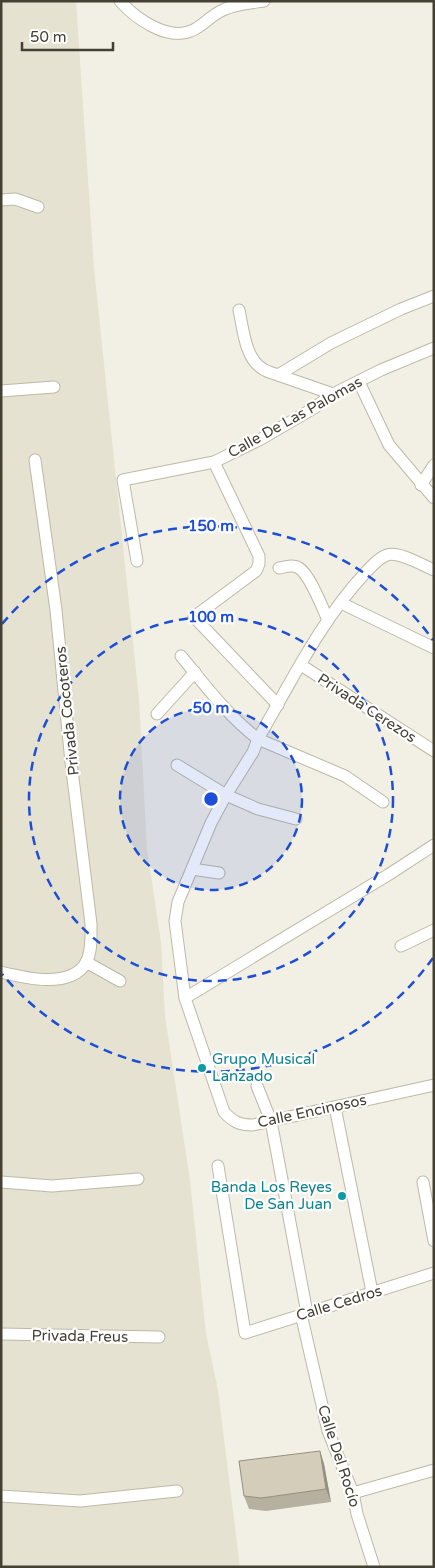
<svg xmlns="http://www.w3.org/2000/svg" width="435" height="1568" viewBox="0 0 435 1568" font-family="'Varela Round',sans-serif">
<rect width="100%" height="100%" fill="#f2f0e4"/>
<polygon fill="#e6e2d2" points="1,1 76,1 94,268 139,699 147,849 161,942 165,1016 190,1180 206,1334 218,1390 240,1567 1,1567"/>
<g fill="none" stroke-linecap="round" stroke-linejoin="round">
<defs>
<g id="minor">
<path d="M120,1c15,17 47,40 71,30 11,-4 20,-16 32,-21 11,-6 28,-7 41,-9"/>
<polyline points="1,200 15,199 38,207"/>
<path d="M239,310c4,18 6,49 24,59 4,3 10,4 15,6"/>
<polyline points="359,382 389,445 434,498"/>
<polyline points="1,391 54,387"/>
<polyline points="333,394 278,375 331,343 401,309 434,296"/>
<polyline points="214,462 259,556 259,564 256,571 194,617 278,705"/>
<polyline points="421,485 434,465"/>
<polyline points="137,561 123,480 214,462 261,439 314,408 333,394 381,370 434,348"/>
<path d="M279,568c6,-1 14,-4 20,0 11,7 23,39 29,52"/>
<path d="M434,570c-12,-5 -35,-19 -47,-15 -9,3 -15,11 -21,17 -45,48 -75,110 -108,167l-5,13 -27,43 -15,28 -33,79 -3,19 10,77 39,114c9,10 16,13 29,13l181,-40"/>
<polyline points="341,603 434,648"/>
<path d="M181,656c24,29 47,60 77,83l87,37 38,26"/>
<polyline points="301,665 434,751"/>
<polyline points="157,714 195,672"/>
<polyline points="177,765 226,795 258,809 296,819"/>
<polyline points="192,869 219,873"/>
<polyline points="401,946 434,930"/>
<polyline points="86,962 120,981"/>
<path d="M1,972c24,6 69,17 85,-9 6,-11 5,-27 5,-39l-20,-162 -15,-152 -21,-150"/>
<polyline points="185,998 388,875 434,845"/>
<polyline points="257,1086 271,1121 307,1313"/>
<polyline points="335,1107 372,1292"/>
<polyline points="218,1166 245,1333 434,1273"/>
<polyline points="1,1182 52,1186 138,1179"/>
<polyline points="423,1182 434,1241"/>
<polyline points="301,1314 328,1431 353,1493 357,1514 374,1567"/>
<polyline points="1,1334 159,1337"/>
<polyline points="353,1493 434,1470"/>
<polyline points="1,1496 80,1501 177,1491"/>
</g>
</defs>
<use href="#minor" stroke="#bdb9a6" stroke-width="13"/>
<use href="#minor" stroke="#fff" stroke-width="11"/>
</g>
<polygon fill="#b5b09f" points="320,1451 324,1464 331,1502 266,1511 249,1509 244,1496"/>
<polygon fill="#949082" points="320,1451 324,1464 331,1502 326,1489"/>
<polygon fill="#d3cdb9" stroke="#949082" points="320,1451 326,1489 261,1498 244,1496 239,1461"/>
<circle cx="211" cy="799" r="91" fill="#1d4ed8" fill-opacity=".12"/>
<g fill="none" stroke="#1d4ed8" stroke-width="2.5" stroke-dasharray="9 6">
<circle cx="211" cy="799" r="91"/>
<circle cx="211" cy="799" r="182"/>
<path d="M433 958A273 273 0 0 1 2 974M2 624A273 273 0 0 1 433 640"/>
</g>
<g fill="#0f9aa8" stroke="#fff" stroke-width="2">
<circle cx="202" cy="1068" r="5"/>
<circle cx="342" cy="1196" r="5"/>
</g>
<g text-anchor="middle" dominant-baseline="central" stroke-width="4.5" stroke-linejoin="round" paint-order="stroke">
<g font-size="15" fill="#444034" stroke="#fff">
<text transform="translate(295 417) rotate(-29)">Calle De Las Palomas</text>
<text transform="translate(367 708) rotate(33)">Privada Cerezos</text>
<text transform="translate(67 711) rotate(-96)">Privada Cocoteros</text>
<text transform="translate(312 1111) rotate(-12)">Calle Encinosos</text>
<text transform="translate(339 1303) rotate(-17)">Calle Cedros</text>
<text transform="translate(80 1336) rotate(1)">Privada Freus</text>
<text transform="translate(339 1456) rotate(72)">Calle Del Rocío</text>
</g>
<g font-size="15" fill="#0d838f" stroke="#fff" text-anchor="start">
<text x="212" y="1059">Grupo Musical<tspan x="212" dy="17">Lanzado</tspan></text>
<text x="332" y="1187" text-anchor="end">Banda Los Reyes<tspan x="332" dy="17">De San Juan</tspan></text>
</g>
</g>
<circle cx="211" cy="799" r="8" fill="#1d4ed8" stroke="#fff" stroke-width="2.5"/>
<g font-size="15" text-anchor="middle" font-weight="bold" fill="#1d4ed8" stroke="#fff" stroke-width="4.5" stroke-linejoin="round" paint-order="stroke">
<text x="211" y="531">150 m</text>
<text x="211" y="622">100 m</text>
<text x="211" y="713">50 m</text>
</g>
<rect width="435" height="1568" fill="none" stroke="#444034" stroke-width="5"/>
<path d="M22 42v8h91v-8" fill="none" stroke="#444034" stroke-width="2.5"/>
<text x="30" y="42" font-size="15" fill="#444034" stroke="#ffffff" stroke-width="4" paint-order="stroke">50 m</text>
</svg>
